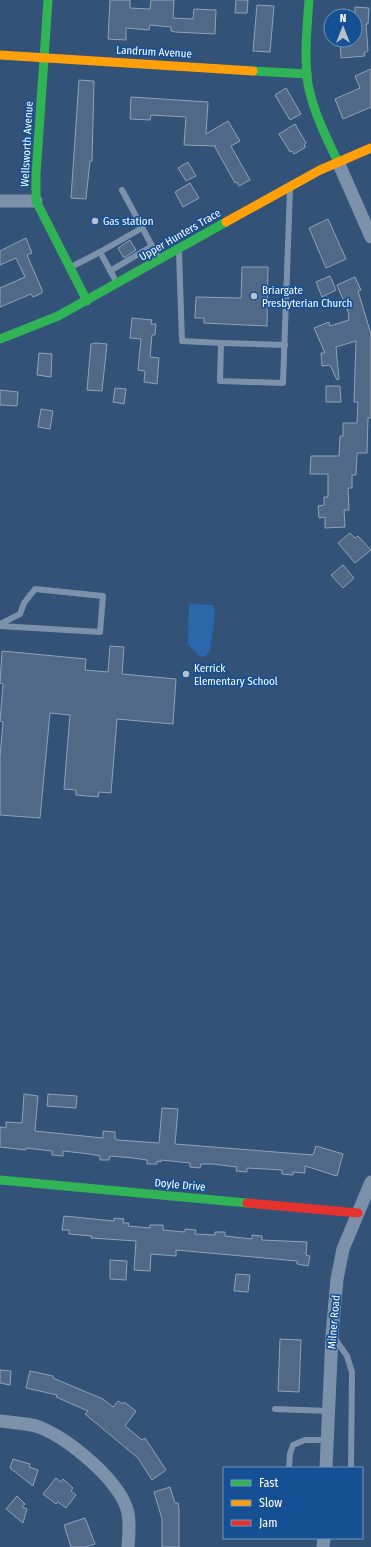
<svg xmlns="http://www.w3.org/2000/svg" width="371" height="1547" viewBox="0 0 371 1547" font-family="'Fira Sans Condensed',sans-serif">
<rect width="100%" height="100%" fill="#335277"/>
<polygon fill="#2b68ab" points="189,604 213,605 215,611 210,652 204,657 199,656 188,644"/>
<g fill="#506986" stroke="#90a3b8">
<polygon points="110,0 130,0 130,8 150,9 151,0 174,0 173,18 193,19 194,9 216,10 215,34 175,32 171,31 171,27 150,25 149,30 126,28 126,40 108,39"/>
<polygon points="236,0 248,0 247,13 235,13"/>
<polygon points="257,5 274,6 270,52 253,51"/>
<polygon points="355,7 369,8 368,24 366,24 368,51 364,53 365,56 341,58 340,40 355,40"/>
<polygon points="371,69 371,107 343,119 335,99 360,88 355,76"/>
<polygon points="79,80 94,81 92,161 90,161 86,199 71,198"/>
<polygon points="286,88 301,114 290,120 275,95"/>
<polygon points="131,97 208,102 206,134 228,121 240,141 231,146 250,180 239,186 237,182 235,183 215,147 216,146 184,145 186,117 151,115 150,120 130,119"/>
<polygon points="295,124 306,143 304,145 306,147 294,154 292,151 290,152 279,134"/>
<polygon points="188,162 196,176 186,181 178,168"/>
<polygon points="190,183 199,198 183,207 175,192"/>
<polygon points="328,219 346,259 326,268 309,228"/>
<polygon points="26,238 32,253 27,255 42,290 42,293 33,297 31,294 0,307 0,288 25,277 16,258 0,265 0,251"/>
<polygon points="130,240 136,250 124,258 118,248"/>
<polygon points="242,267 268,267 267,326 204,323 204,318 195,318 196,297 241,298"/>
<polygon points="330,276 336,290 322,297 316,282"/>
<polygon points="355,277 361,290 358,291 371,334 371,418 368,418 367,453 357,453 356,475 352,475 352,488 348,488 349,510 344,510 345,527 325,528 325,517 319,518 318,506 324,505 324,497 328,497 328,474 310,474 311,456 339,456 340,436 343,436 343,423 357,423 358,402 354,402 356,341 336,347 339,379 337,380 330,365 322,366 321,353 325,353 314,328 329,322 330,326 349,320 348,315 349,314 337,285"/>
<polygon points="132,318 152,320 151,324 156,324 155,335 152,335 150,357 159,358 157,384 144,382 145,371 138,370 141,339 130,338"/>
<polygon points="96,343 107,344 102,391 87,390 91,344"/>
<polygon points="39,353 52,354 51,377 37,375"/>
<polygon points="326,386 340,386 341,402 326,402"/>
<polygon points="115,388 126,389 124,404 113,402"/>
<polygon points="0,390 18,392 17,406 0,405"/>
<polygon points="41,409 53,411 50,429 38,427"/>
<polygon points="350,533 355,538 358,536 371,550 355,563 338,543"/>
<polygon points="343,565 354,578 343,588 331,575"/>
<polygon points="110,646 124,647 122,674 176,679 173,724 117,719 111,793 99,792 98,797 76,795 76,790 64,789 70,715 50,713 40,818 0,815 0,757 3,722 0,721 3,684 0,683 2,651 86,659 85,670 108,672"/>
<polygon points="24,1094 38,1096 35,1131 103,1138 103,1131 115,1132 115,1139 118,1140 159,1143 162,1108 178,1109 175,1144 313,1155 316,1146 343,1154 337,1176 305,1166 305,1173 293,1172 293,1175 282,1174 282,1170 247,1168 247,1172 236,1171 237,1167 213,1164 201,1164 200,1168 190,1167 190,1163 161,1160 161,1162 157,1161 157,1164 147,1164 147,1160 133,1158 110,1156 109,1160 100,1160 100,1156 90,1154 63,1151 63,1156 52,1155 52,1151 26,1148 26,1150 0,1147 0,1127 6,1128 6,1122 22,1123"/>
<polygon points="48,1094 77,1096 76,1108 47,1106"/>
<polygon points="64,1216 114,1221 114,1218 124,1219 123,1223 129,1223 128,1226 150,1228 150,1225 163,1225 163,1230 185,1232 185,1229 196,1230 195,1234 215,1235 215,1232 225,1232 225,1236 252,1239 252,1235 262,1236 262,1240 307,1242 306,1255 310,1256 308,1266 297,1264 297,1261 176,1250 176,1256 151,1254 150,1271 134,1270 136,1241 91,1238 92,1236 69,1234 69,1230 62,1230"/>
<polygon points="110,1260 127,1261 126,1280 110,1279"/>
<polygon points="236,1274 250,1275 248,1292 234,1291"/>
<polygon points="280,1339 301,1340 299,1392 278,1391"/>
<polygon points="0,1370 11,1371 10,1385 0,1383"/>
<polygon points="30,1371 53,1376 53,1378 103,1399 113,1407 118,1401 123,1404 124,1402 136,1411 125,1426 142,1440 145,1438 166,1470 152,1480 138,1458 85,1414 88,1411 56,1397 57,1395 26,1388"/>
<polygon points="13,1459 30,1464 29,1467 38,1470 33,1486 10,1468"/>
<polygon points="56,1478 61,1482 63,1479 73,1488 71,1491 76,1495 66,1508 58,1502 56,1504 43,1494"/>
<polygon points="170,1487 175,1503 178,1503 179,1509 179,1547 162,1547 162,1519 154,1492"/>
<polygon points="17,1496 25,1504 22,1507 27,1509 23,1523 6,1509"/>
<polygon points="85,1518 95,1544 85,1547 71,1547 64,1525"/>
</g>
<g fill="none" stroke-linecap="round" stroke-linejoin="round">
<g stroke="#7c92aa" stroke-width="6">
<polyline points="122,190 159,259"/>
<polyline points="179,252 182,341 221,343 220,381 283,383 290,189"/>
<polyline points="71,267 100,252"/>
<polyline points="110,271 152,246"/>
<polyline points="117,283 100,252 142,228"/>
<polyline points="221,343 285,345"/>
<polyline points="0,624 20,614 24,603 35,589 103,596 100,632 0,626"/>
<polyline points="333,1336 347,1356 352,1372 351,1468"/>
<polyline points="275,1409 329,1411"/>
<polyline points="289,1468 290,1454 293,1445 305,1440 328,1440"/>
</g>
<g stroke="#7c92aa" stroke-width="13">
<polyline points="338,162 371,237"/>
<polyline points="0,201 36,201"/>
<path d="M0,1421c13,2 27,2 39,6 30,12 82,54 89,86 2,11 1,23 0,34"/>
<polyline points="326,1468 332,1335 337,1279 343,1249 371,1182"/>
<polyline points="323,1547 324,1538"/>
</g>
<g stroke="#30b455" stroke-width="9">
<polyline points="48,0 36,175 36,201 87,301"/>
<path d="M309,0c-2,28 -5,56 -1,84 5,27 18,53 30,78"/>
<polyline points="253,71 307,74"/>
<polyline points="0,339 58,316 226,222"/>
<polyline points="0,1180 247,1203"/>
</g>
<g stroke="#ff9f0a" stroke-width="9">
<polyline points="0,55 253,71"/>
<polyline points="226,222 320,170 371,148"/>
</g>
<polyline stroke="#e5322d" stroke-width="9" points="247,1203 358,1213"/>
</g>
<g fill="#b8c2cf" stroke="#165094" stroke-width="1.5">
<circle cx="95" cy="221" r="4"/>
<circle cx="254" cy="296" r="4"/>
<circle cx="186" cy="674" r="4"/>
</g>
<g text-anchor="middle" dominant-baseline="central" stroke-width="3.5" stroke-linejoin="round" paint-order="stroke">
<g font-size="11" fill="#fff" stroke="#165094">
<text transform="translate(154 52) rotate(3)">Landrum Avenue</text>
<text transform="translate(27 144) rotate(-87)">Wellsworth Avenue</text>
<text transform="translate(180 235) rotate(-30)">Upper Hunters Trace</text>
<text transform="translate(180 1185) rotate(5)">Doyle Drive</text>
<text transform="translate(334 1322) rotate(-85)">Milner Road</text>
</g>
<g font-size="11" fill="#fff" stroke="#165094" text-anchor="start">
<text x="103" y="221">Gas station</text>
<text x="262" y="290">Briargate<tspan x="262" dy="13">Presbyterian Church</tspan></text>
<text x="194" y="668">Kerrick<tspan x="194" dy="13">Elementary School</tspan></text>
</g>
</g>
<rect x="223" y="1467" width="140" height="72" fill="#165094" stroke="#7396bf"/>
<rect x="231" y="1480" width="20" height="6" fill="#30b455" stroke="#7396bf"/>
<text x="259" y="1487" font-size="12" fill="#ffffff">Fast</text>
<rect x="231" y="1500" width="20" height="6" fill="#ff9f0a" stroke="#7396bf"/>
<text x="259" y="1507" font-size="12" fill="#ffffff">Slow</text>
<rect x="231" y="1520" width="20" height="6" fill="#e5322d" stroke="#7396bf"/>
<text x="259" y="1527" font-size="12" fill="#ffffff">Jam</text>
<g transform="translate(343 28)"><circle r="19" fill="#165094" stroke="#7396bf"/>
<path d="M0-3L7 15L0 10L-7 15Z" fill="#b8c2cf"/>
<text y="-6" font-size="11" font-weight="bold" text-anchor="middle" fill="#ffffff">N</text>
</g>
</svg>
